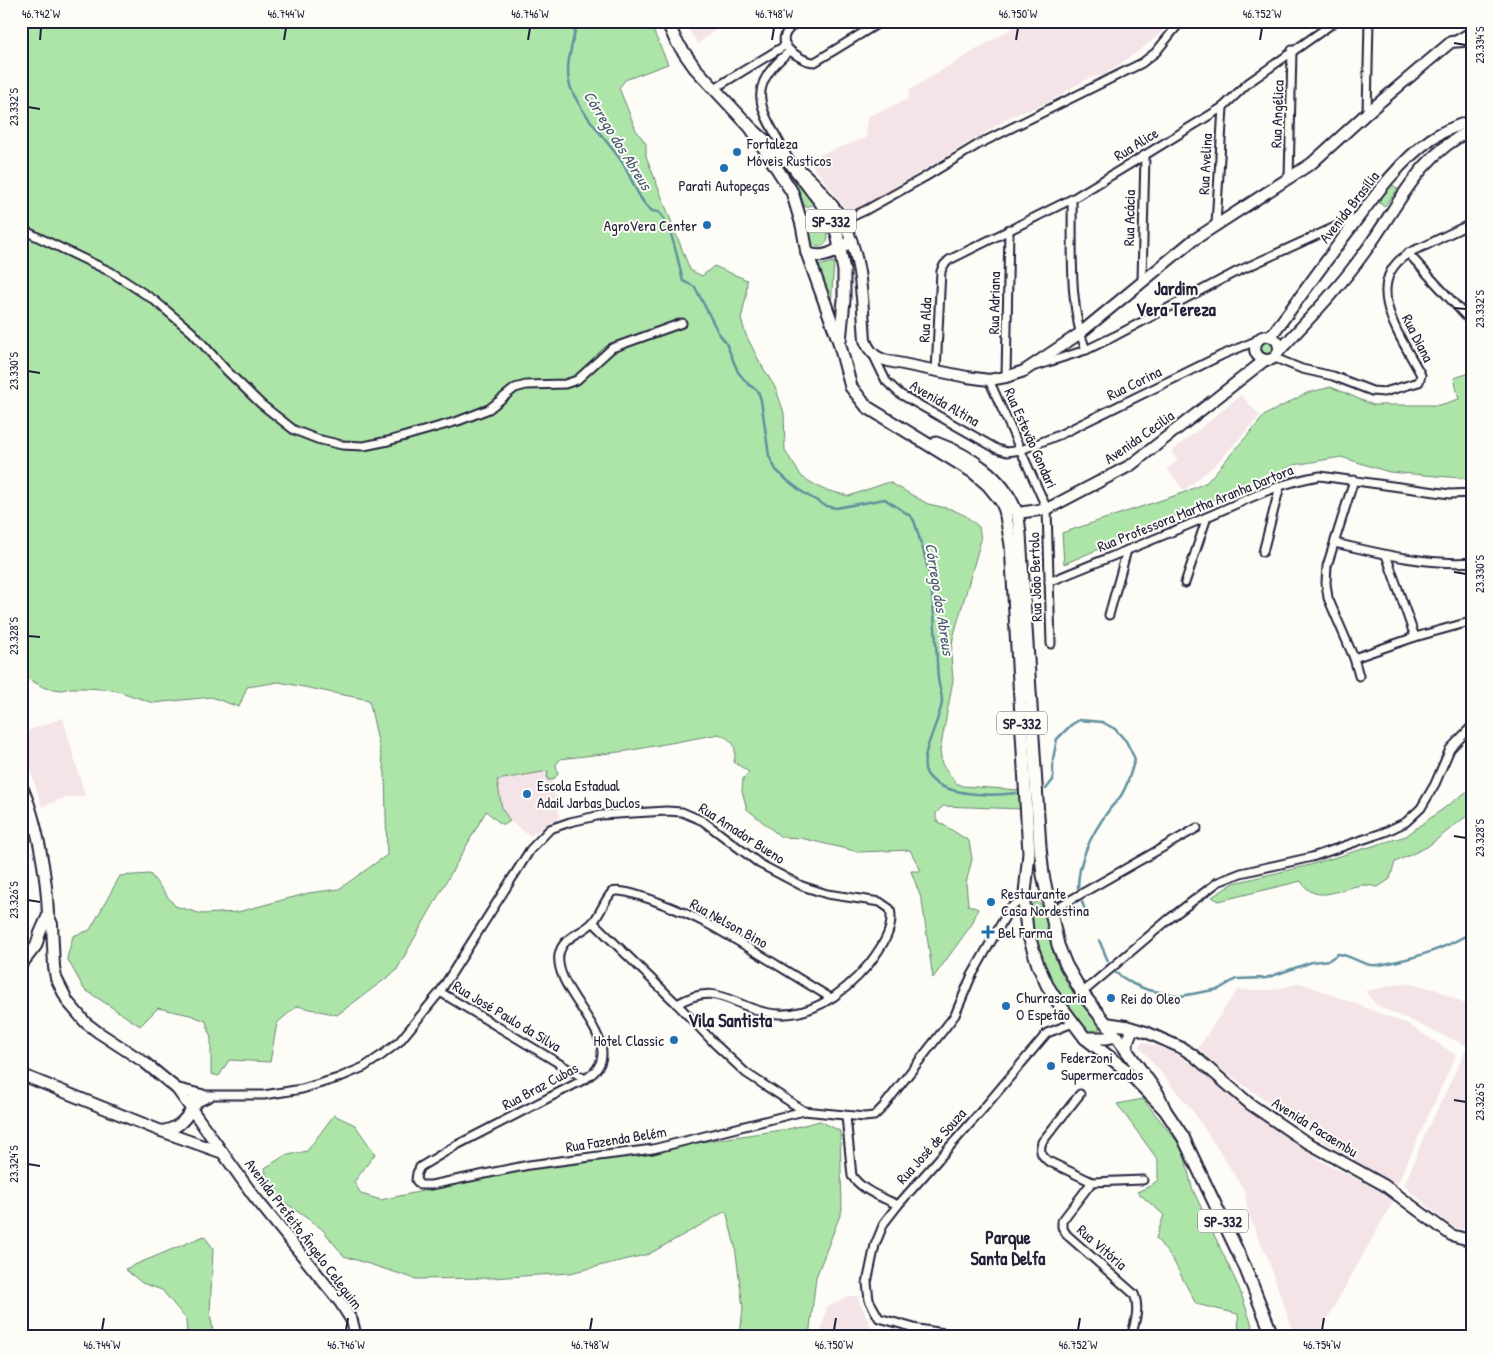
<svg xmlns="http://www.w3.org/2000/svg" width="1494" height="1358" viewBox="0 0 1494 1358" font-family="'Patrick Hand',sans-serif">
<rect width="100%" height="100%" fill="#fdfcf7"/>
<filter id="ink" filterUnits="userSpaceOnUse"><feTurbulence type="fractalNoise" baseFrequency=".02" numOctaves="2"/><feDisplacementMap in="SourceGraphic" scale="10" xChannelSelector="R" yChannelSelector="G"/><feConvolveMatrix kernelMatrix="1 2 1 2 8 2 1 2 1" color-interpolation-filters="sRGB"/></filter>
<g filter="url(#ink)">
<g fill="#f5e4e7">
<polygon points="683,21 726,21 698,44"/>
<polygon points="1024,21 1173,21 1147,45 1104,75 1089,78 1045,104 1010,117 850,215 808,159 866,138 867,117 908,99 909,90"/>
<polygon points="1241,395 1260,416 1215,465 1184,490 1167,469 1178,460 1171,452"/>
<polygon points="63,718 85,796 64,798 42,807 21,740 21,733"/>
<polygon points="549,770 560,818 530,836 510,821 502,809 497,780"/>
<polygon points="1301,983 1408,1024 1456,1055 1396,1187 1346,1157 1224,1071 1198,1048 1237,990 1270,990"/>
<polygon points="1404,983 1435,989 1473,1008 1473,1041 1465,1045 1376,1005 1365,991"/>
<polygon points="1143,1042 1170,1051 1194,1065 1263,1120 1299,1143 1321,1161 1379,1190 1393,1202 1317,1337 1295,1337 1266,1253 1258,1237 1248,1213 1245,1191 1195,1114 1139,1046"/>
<polygon points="1466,1050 1473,1054 1473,1232 1451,1226 1404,1186 1422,1141"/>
<polygon points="849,1296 857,1296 876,1337 823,1337 821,1330 827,1307"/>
</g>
<g fill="#ade5a8" stroke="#688472">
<path d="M21,21h628l19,43 -43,16 -6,8 17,42 10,14v12l44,114 12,6 12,-10 33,14 -1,17 -5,22 5,16 13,26 17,28 8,24 1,38 17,26 20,12 27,7 40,-14 39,22 23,5 15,7 13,11 2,13 -28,98 -2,17 2,25 -13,71 2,13 14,19 6,3 57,4 2,19 -78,-3 -7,7v7l33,21 3,18 -6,24 2,22 10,4 -6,15 -39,54 -11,-77 -11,-30h10l-11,-21 -51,2 -58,-14 -20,-1 -34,-28 -5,-18 1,-12 6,-7 -15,-10c3,-17 0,-21 -15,-28l-92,17 -67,8 -4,6 2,9 -5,6h-5l-1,-3 1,-6 -51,9 5,29 8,12 -4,3h-5l-15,-13 -90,160 -59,44 -40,-9 -20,17 -7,39 -41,-2 -10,16 -8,-2v-36l-5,-17 -16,-6 -32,-7 -18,18 -56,-37 -17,-31 6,-22 17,-6 30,-54 30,-2 25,32 27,8 36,-2 71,-19 30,-4 48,-34 -2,-82 -16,-73 -90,-18 -32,5 -8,20 -28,-10 -58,6 -38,-13 -29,-2h-16l-8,2 -17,-2 -24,-13z"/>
<polygon points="772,152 804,187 816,204 805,207 799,191"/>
<polygon points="1390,183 1398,189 1384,207 1377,200"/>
<polygon points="817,222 825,225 828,235 827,242 820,247 815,246 810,240 810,227"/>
<polygon points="834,262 831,306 817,266"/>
<circle cx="1268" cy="347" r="7"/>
<polygon points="1473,372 1473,479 1389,472 1341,457 1294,465 1064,564 1062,533 1183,493 1207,482 1265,415 1307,393 1331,387 1373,405 1440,405 1459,399 1454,378"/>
<path d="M1473,787v24l-46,36 -32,15 -5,17 -12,8c-4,0 -8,-2 -12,-2 -24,0 -49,23 -65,-4l-82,20 -7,-4 22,-14 76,-18 96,-29z"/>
<path d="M1037,902c13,6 10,26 13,39 7,33 27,59 49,84v4l-2,4h-7c-10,-10 -20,-21 -28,-32 -12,-20 -30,-60 -33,-82 0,-5 1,-11 3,-15z"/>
<polygon points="1143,1099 1183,1149 1192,1188 1239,1288 1256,1337 1239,1337 1238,1314 1196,1304 1173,1260 1156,1238 1164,1215 1137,1192 1150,1186 1158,1180 1158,1160 1117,1104"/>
<polygon points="334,1115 355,1125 375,1154 354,1182 361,1194 381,1200 534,1167 788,1129 820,1121 840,1131 842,1210 816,1277 809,1337 740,1337 743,1307 735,1246 726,1211 649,1254 570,1273 491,1278 416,1279 344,1256 322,1229 280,1199 268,1187 265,1168 284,1156 307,1151"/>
<polygon points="204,1236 213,1248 210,1313 214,1337 187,1337 186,1319 162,1290 142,1283 125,1269"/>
</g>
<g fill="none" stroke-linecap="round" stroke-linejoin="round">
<g stroke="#60909f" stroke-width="2.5">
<path d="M577,21c-3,19 -12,42 -8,61 4,21 38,59 51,77 12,17 16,39 32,52l6,1c13,8 21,54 25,69l12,6 23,45 8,11 12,29 10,12 10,7 3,9 8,56 7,14 12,11 17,13 21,12 10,2 49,-9c6,5 24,14 28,20 3,5 4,12 6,18 16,45 16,95 19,142 1,7 4,15 4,22 -1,19 -25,56 -15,73 15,23 66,22 89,19"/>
<path d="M1046,789l7,-9v-21l4,-20 14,-14 8,-5 23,2 13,7 11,12 9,18c-4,11 -6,23 -12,33 -3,7 -10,12 -14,18 -17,23 -31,49 -31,78"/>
<polyline points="1082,902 1088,918"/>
<polyline points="1099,940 1108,961"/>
<path d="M1116,973l17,11 15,6 33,6 38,-7 17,-10 30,-1 46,-16 17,-2 9,-6c12,1 21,9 33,11 9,1 18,-2 27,-4 27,-6 51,-14 75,-30"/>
</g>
<defs>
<g id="street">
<path d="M799,21c-16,10 -22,22 -3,34 7,4 11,7 19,7l67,-41"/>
<polyline points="1454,41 1473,30"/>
<polyline points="715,88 786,45"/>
<polyline points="1367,113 1369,21"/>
<path d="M788,158c-24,-47 -48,-67 2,-107"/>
<polyline points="1289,179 1292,50"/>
<path d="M1072,199c1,48 -4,106 14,151"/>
<polyline points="842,218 849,218 866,210 925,177 979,144 1142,63 1156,52 1181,21"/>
<polyline points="1216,224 1223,107"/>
<polyline points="21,229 111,272 154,300 192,332 226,370 261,404 294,430 317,439 342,445 364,446 388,441 458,421 489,409 515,388 526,385 565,384 577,380 612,348 682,323"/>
<polyline points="1408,253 1473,324"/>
<polyline points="1142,281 1145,155"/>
<polyline points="873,354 886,381 900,394 997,449 1007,452 1021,450 1059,435 1222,355 1258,340"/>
<path d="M1275,358l27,11 31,7 39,15 12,1 35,-10 2,-7c-18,-35 -60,-89 -15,-120 6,-5 14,-7 21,-10 15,-8 30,-15 46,-22"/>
<polyline points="1036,366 1086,350 1115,336 1234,273 1359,216"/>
<polyline points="936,371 941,271 944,265 949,260 1072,199 1145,155 1223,107 1248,83 1336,21"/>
<polyline points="1006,377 1009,229"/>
<polyline points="989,380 1047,509 1051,644"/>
<polyline points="1354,480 1327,566 1326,583 1328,598 1354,658 1359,676"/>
<path d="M1335,543c42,10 95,23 138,19"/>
<polyline points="1263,552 1280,486"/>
<polyline points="1386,555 1415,637"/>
<path d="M1049,582c51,-21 102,-41 153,-63 38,-16 77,-37 118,-43l130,18 23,-1"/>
<polyline points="1185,583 1207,517"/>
<polyline points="1109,615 1127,550"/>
<polyline points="1354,658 1415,637 1473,621"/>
<polyline points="1051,911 1197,828"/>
<polyline points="593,922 677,1004 716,1045 746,1073 804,1111 864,1117 874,1116 883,1107 945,1028 955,1015 971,977 1010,908 1024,898"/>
<polyline points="440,992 585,1079"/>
<polyline points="1082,993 1169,919 1218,882 1241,873 1312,857 1385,832 1406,822 1421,808 1435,784 1450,749 1473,725"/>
<path d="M1080,1094l-38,48c-3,9 -1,13 6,19l44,21 51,-2"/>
<path d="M188,1104l7,-7 7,-2h62l38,-6 36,-11 26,-11 18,-12 17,-13 41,-50 90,-142 20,-21 20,-7 31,-7 65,-4 16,1 21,9 57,43 42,22 25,8 53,8 10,7c5,20 -9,39 -21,55 -26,31 -63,58 -105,48 -36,-9 -48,-30 -87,-8"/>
<polyline points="192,1109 199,1102 210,1097"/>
<path d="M804,1111l-151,38 -124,16 -98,20h-11l-4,-5 1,-7 3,-6 35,-21 130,-67c52,-31 -32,-84 -26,-124 3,-19 24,-21 35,-34 7,-9 10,-20 18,-29 14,-6 78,23 94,31 42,23 83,50 125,75"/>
<path d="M846,1116l6,60c11,15 29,21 46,29"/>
<path d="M1092,1182l-30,39v6l5,8 67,59c6,14 1,29 -3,43"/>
<polyline points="905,1337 918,1329"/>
<polyline points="971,1337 918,1329 879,1318 869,1300 867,1283 875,1245 884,1223 898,1205 983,1109 1047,1033 1073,1023"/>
</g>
<g id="secondary">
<path d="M796,167c13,10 23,20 32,33 5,6 10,12 14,19 20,37 20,80 23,121 4,12 11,18 23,21l79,16 22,3 17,-3 18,-6 55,-37 113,-93 120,-78 55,-50 84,-71 22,-2"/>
<circle cx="1267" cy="348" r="12"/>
<path d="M1271,336c24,-32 48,-65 72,-98 26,-34 53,-74 88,-99 13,-9 28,-14 42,-19"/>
<path d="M1279,351c30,-32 60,-63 85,-98 35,-47 53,-97 109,-124"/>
<polyline points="1017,513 1047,509 1131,465 1265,360"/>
<path d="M21,785c16,33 26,93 27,130l4,9 2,43 2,11 12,24 18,21 12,9 46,30 33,27 76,106 87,107 12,19 4,16"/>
<polyline points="21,965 36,946 40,933 48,915"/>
<polyline points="1106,1023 1126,1026 1146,1032 1182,1048 1193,1055 1250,1104 1303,1140 1384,1185 1451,1235 1473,1241"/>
<polyline points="21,1072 25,1076 161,1131 223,1153"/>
<polyline points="177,1089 202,1095"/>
<path d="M162,1131c15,-2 22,-10 30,-22"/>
</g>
<g id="primary">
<polyline points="667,21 676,41 695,68 751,128 791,164 821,203 837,233 844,271 844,300 840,341"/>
<polyline points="751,128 792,192 802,225 807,253 839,342 851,387 867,407 973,472 988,485 1001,501 1005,510 1011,545 1029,853 1024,903 1027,930 1038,965 1047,985 1057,1001 1085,1038 1126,1070 1165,1110"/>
<path d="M802,225c13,-11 24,-10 40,-7"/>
<path d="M807,253c17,8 31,-3 44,-12"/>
<path d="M936,443c33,12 67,34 80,68 3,7 3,16 4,23l20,313 3,28 15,70 8,20 16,28 34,43 42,58 7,16 18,27 62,130 28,70"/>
<polyline points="1085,1038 1106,1038 1116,1036"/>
<polyline points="1127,1051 1127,1042 1131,1032"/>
</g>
</defs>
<use href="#street" stroke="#22223b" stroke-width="11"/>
<use href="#secondary" stroke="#22223b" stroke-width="14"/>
<use href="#primary" stroke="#22223b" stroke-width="15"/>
<use href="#street" stroke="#fdfcf7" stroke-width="7"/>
<use href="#secondary" stroke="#fdfcf7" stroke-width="10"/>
<use href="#primary" stroke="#fdfcf7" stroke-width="11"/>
</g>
</g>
<path fill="none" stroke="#22223b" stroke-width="2" d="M40,40l1,-12M284,40l2,-12M528,40l2,-12M772,40l2,-12M1016,40l2,-12M1260,40l2,-12M1454,43l12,2M28,107l12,2M1454,308l12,1M28,371l12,2M1454,572l12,2M28,636l12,1M1454,836l12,2M28,900l12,2M1454,1100l12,2M28,1164l12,2M102,1330l2,-12M346,1330l2,-12M590,1330l2,-12M834,1330l2,-12M1078,1330l2,-12M1322,1330l2,-12"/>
<g fill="#1f6fb2" stroke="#fdfcf7" stroke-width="2">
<circle cx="737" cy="152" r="5"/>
<circle cx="724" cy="168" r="5"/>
<circle cx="707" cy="225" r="5"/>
<circle cx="527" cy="794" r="5"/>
<circle cx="991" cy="902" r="5"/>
<path d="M985.5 924.5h5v5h5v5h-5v5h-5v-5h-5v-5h5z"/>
<circle cx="1111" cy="998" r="5"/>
<circle cx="1006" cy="1006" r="5"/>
<circle cx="674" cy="1040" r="5"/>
<circle cx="1051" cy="1066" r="5"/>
</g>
<g text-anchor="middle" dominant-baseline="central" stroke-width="4" stroke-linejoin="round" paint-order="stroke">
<g fill="#fdfcf7" stroke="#646373" stroke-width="1">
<rect x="806" y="209.5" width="50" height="23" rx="4"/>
<rect x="997" y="711.5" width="50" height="23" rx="4"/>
<rect x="1198" y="1209.5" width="50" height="23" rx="4"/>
</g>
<g font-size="14" font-weight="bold" fill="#22223b">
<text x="831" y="221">SP-332</text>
<text x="1022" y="723">SP-332</text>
<text x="1223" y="1221">SP-332</text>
</g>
<g font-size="15" fill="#22223b" stroke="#fdfcf7">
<text transform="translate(1277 114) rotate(-88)">Rua Angélica</text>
<text transform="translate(1136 144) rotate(-32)">Rua Alice</text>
<text transform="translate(1205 164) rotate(-87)">Rua Avelina</text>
<text transform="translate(1349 207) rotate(-52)">Avenida Brasília</text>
<text transform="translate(1129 218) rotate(-89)">Rua Acácia</text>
<text transform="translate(994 303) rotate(-89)">Rua Adriana</text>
<text transform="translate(925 320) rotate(-87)">Rua Alda</text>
<text transform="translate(1418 338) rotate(63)">Rua Diana</text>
<text transform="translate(1134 383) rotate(-26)">Rua Corina</text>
<text transform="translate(945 403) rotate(30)">Avenida Altina</text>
<text transform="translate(1139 437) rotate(-35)">Avenida Cecilia</text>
<text transform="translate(1031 438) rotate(66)">Rua Estevão Gondari</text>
<text transform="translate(1195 508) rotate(-22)">Rua Professora Martha Aranha Dartora</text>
<text transform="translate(1035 577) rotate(-92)">Rua João Bertolo</text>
<text transform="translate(742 833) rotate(33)">Rua Amador Bueno</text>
<text transform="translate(729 923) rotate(29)">Rua Nelson Bino</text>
<text transform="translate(507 1016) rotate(31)">Rua José Paulo da Silva</text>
<text transform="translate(540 1086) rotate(-28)">Rua Braz Cubas</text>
<text transform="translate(1315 1127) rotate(32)">Avenida Pacaembu</text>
<text transform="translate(616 1139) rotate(-9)">Rua Fazenda Belém</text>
<text transform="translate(931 1146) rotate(-48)">Rua José de Souza</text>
<text transform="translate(304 1234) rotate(53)">Avenida Prefeito Ângelo Celeguim</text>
<text transform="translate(1102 1247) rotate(41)">Rua Vitória</text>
</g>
<g font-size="15" fill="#22223b" stroke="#fdfcf7" text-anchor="start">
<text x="747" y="143">Fortaleza<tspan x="747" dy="17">Móveis Rusticos</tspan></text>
<text x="724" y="185" text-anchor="middle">Parati Autopeças</text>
<text x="697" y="225" text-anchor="end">AgroVera Center</text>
<text x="537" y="785">Escola Estadual<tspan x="537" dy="17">Adail Jarbas Duclos</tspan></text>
<text x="1001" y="893">Restaurante<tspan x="1001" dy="17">Casa Nordestina</tspan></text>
<text x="998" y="932">Bel Farma</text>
<text x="1016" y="997">Churrascaria<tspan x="1016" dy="17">O Espetão</tspan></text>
<text x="1121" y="998">Rei do Oleo</text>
<text x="664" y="1040" text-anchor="end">Hotel Classic</text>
<text x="1061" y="1057">Federzoni<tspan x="1061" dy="17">Supermercados</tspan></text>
</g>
<g font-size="16" font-style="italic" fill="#41596d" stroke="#fdfcf7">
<text transform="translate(618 140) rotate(58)">Córrego dos Abreus</text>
<text transform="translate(940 599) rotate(81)">Córrego dos Abreus</text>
</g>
<g font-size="18" font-weight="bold" fill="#22223b" stroke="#fdfcf7">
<text x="1176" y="288">Jardim<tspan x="1176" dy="21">Vera Tereza</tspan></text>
<text x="730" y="1020">Vila Santista</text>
<text x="1008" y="1237">Parque<tspan x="1008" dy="21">Santa Delfa</tspan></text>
</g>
</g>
<rect width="1494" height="1358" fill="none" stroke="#fdfcf7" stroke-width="55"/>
<rect x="28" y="28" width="1438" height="1302" fill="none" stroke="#22223b" stroke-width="2"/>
<g font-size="12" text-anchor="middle" fill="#22223b">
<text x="41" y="18">46.742°W</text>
<text x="286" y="18">46.744°W</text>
<text x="530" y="18">46.746°W</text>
<text x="774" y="18">46.748°W</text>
<text x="1018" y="18">46.750°W</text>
<text x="1262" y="18">46.752°W</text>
<text transform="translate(1480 45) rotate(-90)" y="4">23.334°S</text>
<text transform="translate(14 107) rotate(-90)" y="4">23.332°S</text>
<text transform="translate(1480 309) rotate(-90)" y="4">23.332°S</text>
<text transform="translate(14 371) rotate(-90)" y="4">23.330°S</text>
<text transform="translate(1480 574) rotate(-90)" y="4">23.330°S</text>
<text transform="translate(14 636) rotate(-90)" y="4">23.328°S</text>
<text transform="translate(1480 838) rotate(-90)" y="4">23.328°S</text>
<text transform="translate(14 900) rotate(-90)" y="4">23.326°S</text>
<text transform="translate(1480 1102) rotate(-90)" y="4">23.326°S</text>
<text transform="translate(14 1164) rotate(-90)" y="4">23.324°S</text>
<text x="102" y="1349">46.744°W</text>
<text x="346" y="1349">46.746°W</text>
<text x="590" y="1349">46.748°W</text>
<text x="834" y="1349">46.750°W</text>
<text x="1078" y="1349">46.752°W</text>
<text x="1322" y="1349">46.754°W</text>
</g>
</svg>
